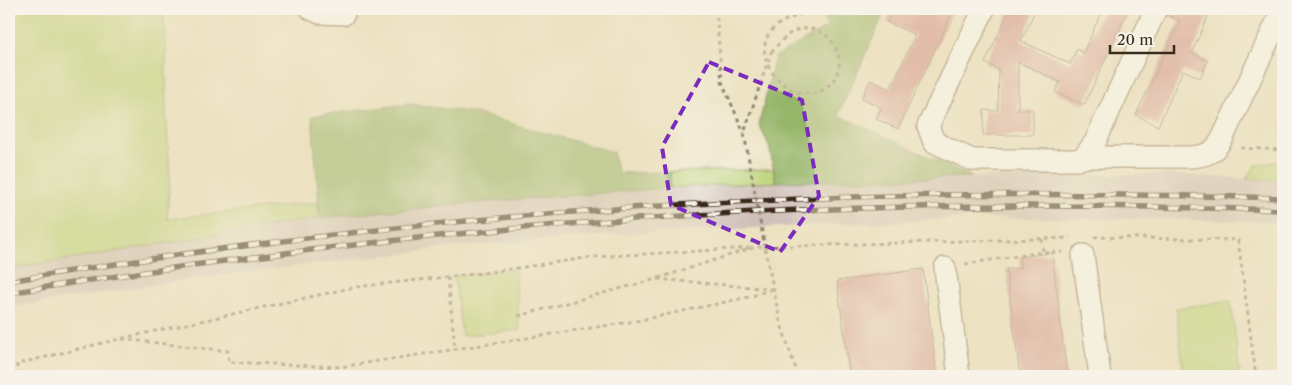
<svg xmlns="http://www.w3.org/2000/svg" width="1292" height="385" viewBox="0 0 1292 385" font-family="'Libre Caslon Text',serif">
<rect width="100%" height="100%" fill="#f7f3e8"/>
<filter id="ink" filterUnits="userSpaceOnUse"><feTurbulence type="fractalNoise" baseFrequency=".02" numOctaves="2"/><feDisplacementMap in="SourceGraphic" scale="10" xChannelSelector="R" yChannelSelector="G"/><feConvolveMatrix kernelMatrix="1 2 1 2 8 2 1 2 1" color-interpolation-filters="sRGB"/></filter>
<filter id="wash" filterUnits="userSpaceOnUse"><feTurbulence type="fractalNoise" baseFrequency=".0096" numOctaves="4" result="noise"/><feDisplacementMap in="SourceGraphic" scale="20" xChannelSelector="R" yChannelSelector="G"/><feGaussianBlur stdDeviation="1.12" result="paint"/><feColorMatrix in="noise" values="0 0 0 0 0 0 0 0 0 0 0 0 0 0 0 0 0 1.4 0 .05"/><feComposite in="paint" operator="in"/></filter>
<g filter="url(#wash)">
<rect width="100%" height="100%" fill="#ece2c1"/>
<polygon fill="#cfc0ba" points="1168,174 1283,181 1283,222 1151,219 979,218 622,234 457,247 190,279 9,308 9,269 320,218 469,203 823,179"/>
<g fill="#bcd479" stroke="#7c7f4c">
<polygon points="9,9 162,9 166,34 166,114 170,176 167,219 317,202 320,218 9,269"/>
<polygon points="1283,161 1283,180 1246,179 1256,165"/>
<polygon points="774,169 776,182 670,188 670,172"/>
<polygon points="515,269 520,330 462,336 454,276"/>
<polygon points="1231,301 1240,376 1184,376 1176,308"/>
</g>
<g fill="#95b669" stroke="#687044">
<polygon points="822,9 886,9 838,115 972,177 776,182 769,145 759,125 775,57 827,27"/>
<polygon points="409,104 474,113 613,152 618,173 670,172 670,188 469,203 320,218 312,116"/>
</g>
<g id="blocks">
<g fill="#d4918f">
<polygon points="893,9 954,9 898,129 876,119 881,108 862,98 870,80 890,89 915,35 887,22"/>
<polygon points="1010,9 1036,9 1021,41 1070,64 1077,49 1083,53 1103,9 1129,9 1084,105 1055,92 1060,82 1018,62 1018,110 1033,110 1033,135 983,135 984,110 998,111 999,70 985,63"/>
<polygon points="1168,9 1211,9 1192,53 1208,61 1200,78 1183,70 1158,126 1136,115 1180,21 1167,15"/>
<polygon points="1052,253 1067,376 1020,376 1006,269 1021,268 1019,257"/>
<polygon points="923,269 937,376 850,376 837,281"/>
</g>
</g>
</g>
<g filter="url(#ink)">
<use href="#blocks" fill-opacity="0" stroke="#948670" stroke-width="1"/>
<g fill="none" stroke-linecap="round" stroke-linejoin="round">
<defs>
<g id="minor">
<polyline points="311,9 320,13 344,14"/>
<polyline points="984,9 928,126 934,142 972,160 1077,160 1084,157 1095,142 1156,9"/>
<path d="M1084,157h106c18,-1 25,-5 33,-20l60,-128"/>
<polyline points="1083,255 1100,376"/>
<polyline points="945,268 959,376"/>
</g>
</defs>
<use href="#minor" stroke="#948670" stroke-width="24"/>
<g stroke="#948670" stroke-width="3" stroke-dasharray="4 4" stroke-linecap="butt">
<polyline points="716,9 722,82 744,133"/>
<path d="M771,52c8,-8 15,-18 26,-22 30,-9 55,28 35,52 -31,37 -92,-24 -57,-55 11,-9 29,-13 42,-18"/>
<polyline points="1241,148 1283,150"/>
<polyline points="1094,237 1238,240 1256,376"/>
<polyline points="1042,239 1043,252"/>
<polyline points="765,248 780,321 798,376"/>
<polyline points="965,264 1043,252 1063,252"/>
<polyline points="448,277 455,350"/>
<polyline points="773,289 656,279 755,247 1070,238"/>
<polyline points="518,316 656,279"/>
<polyline points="122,339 228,351 229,362 340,367 636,321 749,297 770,290"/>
<polyline points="17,376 17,364 119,339 355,287 483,273 593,257 750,248"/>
</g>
<use href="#minor" stroke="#fff" stroke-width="21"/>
<defs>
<g id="rail">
<path d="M9,281c262,-44 527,-72 792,-82 161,-7 322,-5 482,-1"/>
<path d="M9,293c262,-43 527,-72 792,-83 161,-6 322,-5 482,0"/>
</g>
</defs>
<use href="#rail" stroke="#3b2a1e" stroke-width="5.5"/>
<use href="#rail" stroke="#f7f3e8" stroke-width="4" stroke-dasharray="11" stroke-linecap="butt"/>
<polyline stroke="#948670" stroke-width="3" stroke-dasharray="4 4" stroke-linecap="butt" points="765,248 744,133 771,52"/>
</g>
</g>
<path d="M0 0H1292V385H0ZM709,62l93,38 17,96 -39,56 -109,-47 -9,-58z" fill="#ece2c1" fill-opacity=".55" fill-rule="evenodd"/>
<path fill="none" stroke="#7b2cbf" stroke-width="4" stroke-dasharray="10 6" stroke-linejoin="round" d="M709,62l93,38 17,96 -39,56 -109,-47 -9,-58z"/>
<rect width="1292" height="385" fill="none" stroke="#f7f3e8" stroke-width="30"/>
<path d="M1110 45v8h64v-8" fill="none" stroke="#3b2a1e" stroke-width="2.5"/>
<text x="1117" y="45" font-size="15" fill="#3b2a1e" stroke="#f7f3e8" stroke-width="4" paint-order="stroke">20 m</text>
</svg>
